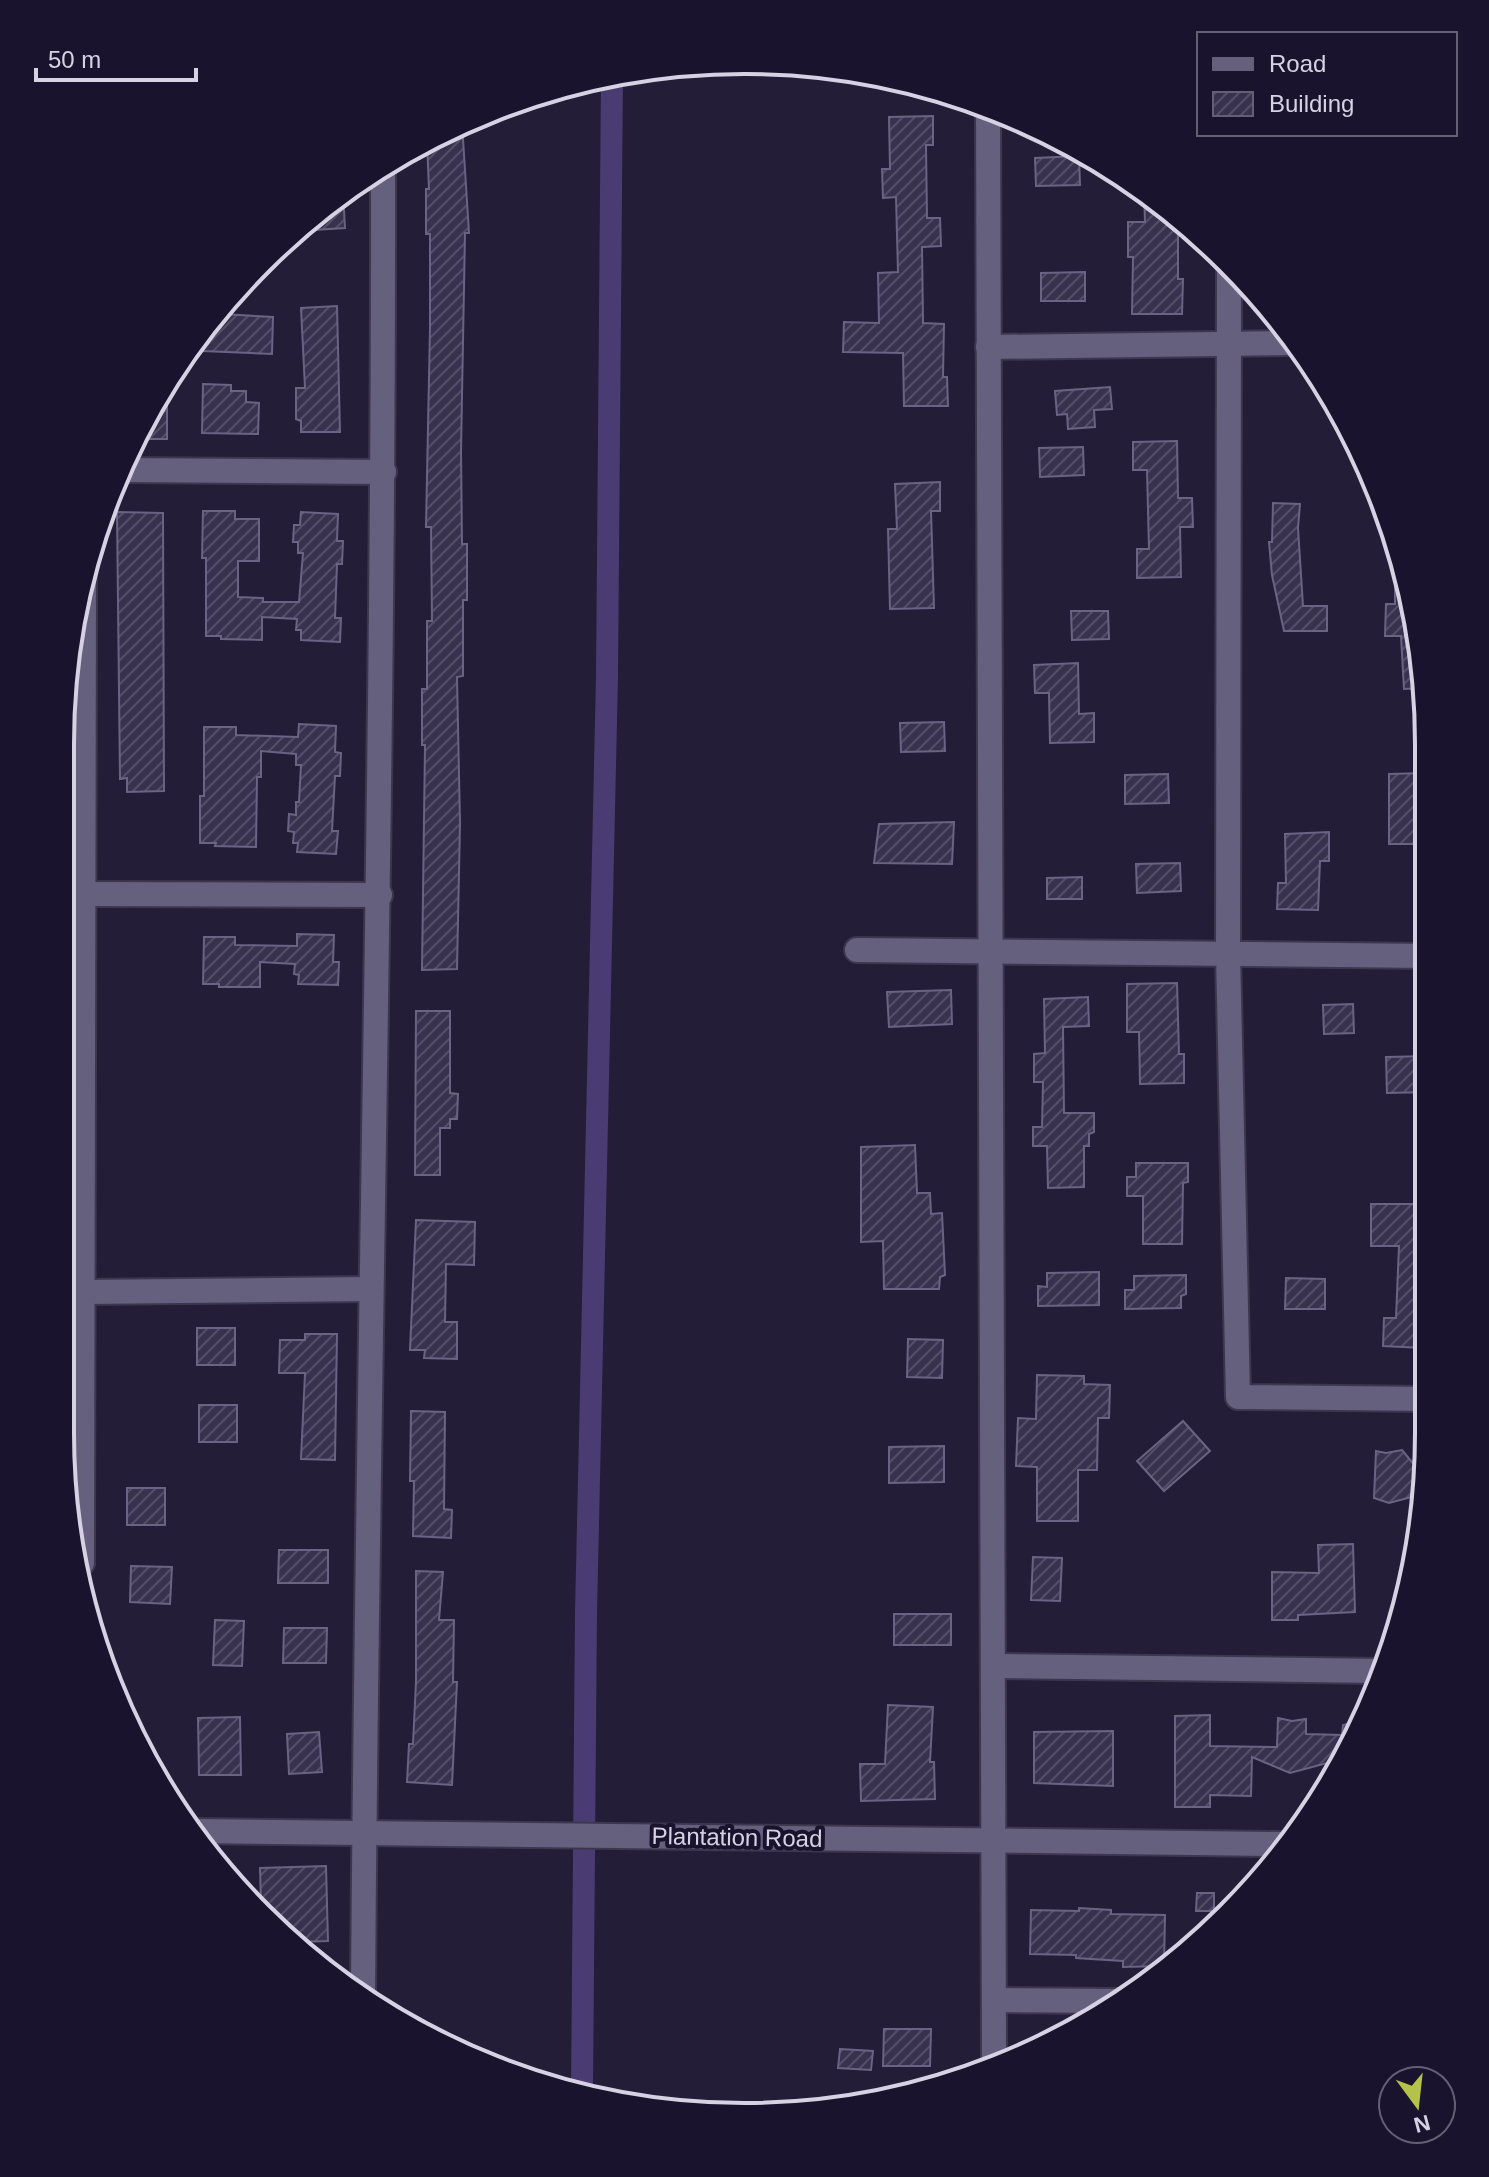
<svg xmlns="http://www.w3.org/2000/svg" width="1489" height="2177" viewBox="0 0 1489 2177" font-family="Helvetica,sans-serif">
<defs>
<pattern id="building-hatch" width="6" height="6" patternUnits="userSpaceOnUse" patternTransform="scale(2)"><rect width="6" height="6" fill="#38324e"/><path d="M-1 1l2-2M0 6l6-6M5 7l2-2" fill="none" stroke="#544f67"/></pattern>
</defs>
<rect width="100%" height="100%" fill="#231d37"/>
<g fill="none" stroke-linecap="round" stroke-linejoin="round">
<polyline stroke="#4a3c72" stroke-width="22" points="582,2088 586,1613 607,676 612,73"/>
</g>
<g fill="url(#building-hatch)" stroke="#6a6383" stroke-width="2">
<polygon points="933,116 933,145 926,145 927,218 940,218 941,246 922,247 923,323 944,324 943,377 947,377 948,406 904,406 903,353 843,352 844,322 879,323 878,273 898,272 896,197 883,198 882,169 890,169 889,117"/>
<polygon points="462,123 469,233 465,233 461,451 462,544 467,544 467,600 463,600 463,676 457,677 460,824 457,969 422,970 425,745 422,745 422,689 427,689 427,621 432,621 431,527 426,527 430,328 430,234 426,234 426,189 429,189 427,142"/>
<polygon points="1079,156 1080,185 1036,186 1035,158"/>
<polygon points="1144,192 1178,219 1178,279 1183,279 1182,314 1132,314 1133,257 1128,257 1128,222 1145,222"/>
<polygon points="343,193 345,228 297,231"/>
<polygon points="1085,272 1085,301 1041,301 1041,273"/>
<polygon points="337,306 340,432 301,432 301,421 296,419 296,388 305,388 301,308"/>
<polygon points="222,314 273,317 272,354 203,351 203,340"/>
<polygon points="203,384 231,385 231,391 246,391 246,402 259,403 258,434 202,433"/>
<polygon points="1110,387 1112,409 1094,410 1095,427 1068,429 1067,414 1057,415 1055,391"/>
<polygon points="167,391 167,439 133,439"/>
<polygon points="1177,441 1178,498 1192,498 1193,527 1180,527 1181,577 1137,578 1137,549 1149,549 1147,470 1133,470 1133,442"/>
<polygon points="1083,447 1084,475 1040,477 1039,448"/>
<polygon points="940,482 940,511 931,511 934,608 890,609 888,529 897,529 895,484"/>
<polygon points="1273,503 1300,504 1298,528 1303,606 1327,606 1327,631 1284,631 1272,575 1269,542 1272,542"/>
<polygon points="203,511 235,511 235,519 259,519 259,561 238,561 238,597 263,598 263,602 299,602 303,553 298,553 298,542 293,542 294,525 300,525 301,512 338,514 337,541 343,541 342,564 337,564 335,618 341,618 340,642 301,640 301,630 296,630 297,619 262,617 262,640 221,639 221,636 206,636 206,558 202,558"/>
<polygon points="117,512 163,513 164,791 127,792 127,778 120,779"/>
<polygon points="1399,557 1416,611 1423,688 1404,689 1401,636 1385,636 1386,604 1395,604 1395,558"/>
<polygon points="1071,611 1108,611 1109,639 1072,640"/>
<polygon points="1078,663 1079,714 1094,713 1094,742 1050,743 1049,693 1035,693 1034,665"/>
<polygon points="944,722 945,751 901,752 900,723"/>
<polygon points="299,724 336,726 335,752 341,753 340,776 335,776 332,831 338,831 336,854 297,852 298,843 293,843 294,832 288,831 289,814 296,815 296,802 299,802 301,765 296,765 296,754 261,751 261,777 257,777 256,847 215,846 216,843 200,843 200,796 204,796 204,727 236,727 236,735 298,737"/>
<polygon points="1425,773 1426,844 1389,844 1389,774"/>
<polygon points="1168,774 1169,803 1125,804 1125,775"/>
<polygon points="954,822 952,864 874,863 879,824"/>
<polygon points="1329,832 1329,861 1320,861 1318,910 1277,909 1278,883 1286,883 1285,834"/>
<polygon points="1180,863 1181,891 1137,893 1136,864"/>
<polygon points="1082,877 1082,899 1047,899 1047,878"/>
<polygon points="297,934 334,935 333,962 339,962 338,985 298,984 299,975 294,974 295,964 260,962 260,987 219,987 219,984 203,984 204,937 235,937 235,945 297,946"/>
<polygon points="1177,983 1179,1054 1184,1054 1184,1083 1140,1084 1139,1032 1127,1032 1127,984"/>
<polygon points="951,990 952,1024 889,1027 887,992"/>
<polygon points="1088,997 1089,1026 1063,1027 1064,1113 1094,1113 1094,1132 1089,1134 1089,1146 1084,1146 1084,1187 1048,1188 1047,1146 1033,1146 1033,1127 1042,1127 1043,1082 1034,1082 1034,1054 1045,1053 1044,999"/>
<polygon points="1353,1004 1354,1033 1324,1034 1323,1005"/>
<polygon points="416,1011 450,1011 450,1093 458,1094 457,1119 450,1119 450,1128 440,1128 440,1175 415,1175"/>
<polygon points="1429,1056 1429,1092 1387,1093 1386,1057"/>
<polygon points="915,1145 917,1193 930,1193 931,1214 942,1213 945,1275 940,1277 939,1289 884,1289 883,1241 861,1242 861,1147"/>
<polygon points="1136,1163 1188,1163 1188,1182 1183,1183 1182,1244 1143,1244 1143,1196 1127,1196 1127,1177 1136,1177"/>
<polygon points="1371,1204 1425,1204 1425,1274 1429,1274 1429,1305 1425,1305 1423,1348 1383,1346 1384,1318 1396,1318 1399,1246 1371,1246"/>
<polygon points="416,1220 475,1222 474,1265 446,1264 445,1322 457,1322 457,1359 424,1358 425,1350 410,1350"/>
<polygon points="1099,1272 1099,1305 1038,1306 1038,1286 1047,1287 1047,1273"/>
<polygon points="1186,1275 1186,1294 1181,1296 1181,1308 1125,1309 1125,1290 1134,1290 1134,1276"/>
<polygon points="1286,1278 1325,1279 1325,1309 1285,1309"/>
<rect x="197" y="1328" width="38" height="37"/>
<polygon points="305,1334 337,1334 335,1460 301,1459 305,1373 279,1373 280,1340 305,1340"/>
<polygon points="908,1339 943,1340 942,1378 907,1377"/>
<polygon points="1037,1375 1084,1376 1084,1384 1110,1385 1109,1418 1098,1418 1097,1470 1078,1470 1078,1521 1037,1521 1037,1467 1016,1466 1018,1418 1036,1419"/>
<rect x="199" y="1405" width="38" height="37"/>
<polygon points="411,1411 445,1412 444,1509 452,1510 451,1538 413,1536 414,1481 410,1481"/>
<polygon points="1183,1421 1210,1451 1164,1491 1137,1461"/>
<polygon points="944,1446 944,1482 889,1483 889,1447"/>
<polygon points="1402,1450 1425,1478 1423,1494 1389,1503 1374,1498 1376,1451 1386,1453"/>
<rect x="127" y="1488" width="38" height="37"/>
<polygon points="1353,1544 1355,1612 1298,1615 1298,1620 1272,1620 1272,1572 1319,1573 1318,1545"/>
<polygon points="279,1550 328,1550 328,1583 278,1583"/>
<polygon points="1033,1557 1062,1558 1060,1601 1031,1600"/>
<polygon points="131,1566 172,1567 170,1604 130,1602"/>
<polygon points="416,1571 443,1572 439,1620 454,1620 453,1682 457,1682 452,1785 407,1782 409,1744 413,1744 416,1681"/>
<rect x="894" y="1614" width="57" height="31"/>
<polygon points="215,1620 244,1621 242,1666 213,1665"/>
<polygon points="284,1628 327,1628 326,1663 283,1663"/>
<polygon points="888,1705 933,1707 930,1762 934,1762 935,1799 861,1801 860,1764 885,1764"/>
<polygon points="1210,1715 1210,1746 1277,1747 1278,1718 1292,1721 1306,1719 1306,1734 1342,1735 1343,1725 1359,1721 1359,1732 1326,1780 1327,1763 1290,1773 1252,1757 1251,1796 1210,1795 1210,1807 1175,1807 1175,1716"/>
<polygon points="240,1717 241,1775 199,1775 198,1718"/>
<polygon points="1113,1731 1113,1786 1034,1783 1034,1732"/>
<polygon points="319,1732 322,1772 289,1774 287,1734"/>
<polygon points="326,1866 328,1941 296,1942 261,1904 260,1868"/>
<polygon points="1197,1893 1214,1893 1214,1911 1196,1911"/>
<polygon points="1079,1908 1111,1910 1111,1914 1165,1915 1164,1966 1123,1967 1123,1961 1076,1958 1076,1955 1030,1954 1031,1910 1079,1911"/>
<polygon points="884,2029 931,2029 930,2066 883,2066"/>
<polygon points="840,2049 873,2051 871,2070 838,2068"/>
</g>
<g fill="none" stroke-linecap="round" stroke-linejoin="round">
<defs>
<g id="minor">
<polyline points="988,106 994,2060"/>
<polyline points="1229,262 1228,954 1238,1397 1429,1399"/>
<polyline points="988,347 1297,343"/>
<polyline points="121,470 384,472"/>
<polyline points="83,894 380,895"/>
<polyline points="857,950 1429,956"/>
<polyline points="82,1292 370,1289"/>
<polyline points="82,1563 84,579"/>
<polyline points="994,1666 1380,1671"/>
<polyline points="193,1831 1281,1844"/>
<path d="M363,1996c4,-611 21,-1221 20,-1831"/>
<polyline points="994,2000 1118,2001"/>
</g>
</defs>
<use href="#minor" stroke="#3d374e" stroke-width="28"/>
<use href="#minor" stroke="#66607f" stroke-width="24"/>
</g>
<g text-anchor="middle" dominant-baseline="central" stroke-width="8" stroke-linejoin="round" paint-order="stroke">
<g font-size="24" fill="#d6d2e4" stroke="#1a132d">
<text transform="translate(737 1837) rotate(1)">Plantation Road</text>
</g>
</g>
<path d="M0 0H1489V2177H0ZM744 74H745A670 670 0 0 1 1415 744V1433A670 670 0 0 1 745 2103H744A670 670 0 0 1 74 1433V744A670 670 0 0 1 744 74Z" fill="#1a132d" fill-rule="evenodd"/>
<path fill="none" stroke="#d6d2e4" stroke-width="4" d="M744 74H745A670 670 0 0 1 1415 744V1433A670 670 0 0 1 745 2103H744A670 670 0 0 1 74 1433V744A670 670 0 0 1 744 74Z"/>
<rect x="1197" y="32" width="260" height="104" fill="#1a132d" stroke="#655f76" stroke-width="2"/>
<rect x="1213" y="58" width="40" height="12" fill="#66607f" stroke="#655f76" stroke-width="2"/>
<text x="1269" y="72" font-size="24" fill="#d6d2e4">Road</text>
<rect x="1213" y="92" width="40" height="24" fill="url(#building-hatch)" stroke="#655f76" stroke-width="2"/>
<text x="1269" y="112" font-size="24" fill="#d6d2e4">Building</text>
<g transform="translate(1417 2105) rotate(165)"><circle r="38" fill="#1a132d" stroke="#655f76" stroke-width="2"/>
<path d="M0-6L14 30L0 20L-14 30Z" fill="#b4c24a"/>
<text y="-12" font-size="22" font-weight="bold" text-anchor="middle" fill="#d6d2e4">N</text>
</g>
<path d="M36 68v12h160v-12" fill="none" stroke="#d6d2e4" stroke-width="4"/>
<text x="48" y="68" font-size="24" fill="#d6d2e4" stroke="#1a132d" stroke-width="6" paint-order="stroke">50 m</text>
</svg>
